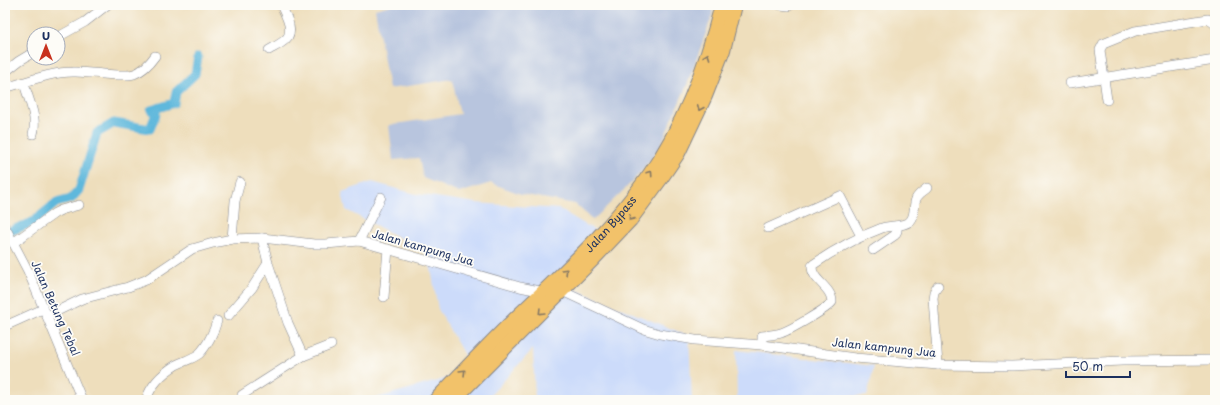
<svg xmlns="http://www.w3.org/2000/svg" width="1220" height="405" viewBox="0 0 1220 405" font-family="'Playpen Sans',sans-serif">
<rect width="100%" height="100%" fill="#fdfcf7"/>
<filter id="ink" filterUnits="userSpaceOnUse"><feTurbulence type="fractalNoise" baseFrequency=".025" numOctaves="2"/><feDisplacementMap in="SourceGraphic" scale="8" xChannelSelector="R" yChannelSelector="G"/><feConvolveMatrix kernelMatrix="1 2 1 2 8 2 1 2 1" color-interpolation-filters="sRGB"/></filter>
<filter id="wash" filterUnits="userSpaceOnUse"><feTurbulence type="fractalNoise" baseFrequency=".012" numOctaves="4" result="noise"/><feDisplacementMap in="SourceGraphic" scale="16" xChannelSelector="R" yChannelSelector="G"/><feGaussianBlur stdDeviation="0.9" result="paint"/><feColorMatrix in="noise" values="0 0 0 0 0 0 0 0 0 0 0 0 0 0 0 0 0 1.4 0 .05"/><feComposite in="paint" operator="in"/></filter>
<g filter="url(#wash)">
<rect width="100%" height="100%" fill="#eedebc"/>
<g fill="#ccdbfa">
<polygon points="372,182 416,194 476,203 559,209 613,241 574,289 689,336 692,400 535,400 533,349 486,400 369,400 473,371 438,309 431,269 425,251 346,210 342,192"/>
<polygon points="736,350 874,366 867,396 829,396 828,400 737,400"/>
</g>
<polygon fill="#b8c5de" points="391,5 713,5 712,16 687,85 659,149 633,181 593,220 575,204 521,194 491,183 459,193 423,178 419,158 393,160 389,125 460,114 452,79 389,89 375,9"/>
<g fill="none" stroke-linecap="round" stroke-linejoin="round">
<polyline stroke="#5fb8dc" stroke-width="9" points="5,233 33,222 56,203 71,199 79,190 97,133 114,123 150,129 156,114 151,110 174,103 176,92 195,74 198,57"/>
</g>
</g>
<g filter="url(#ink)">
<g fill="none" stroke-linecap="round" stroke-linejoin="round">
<defs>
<g id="minor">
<polyline points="780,5 789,6"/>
<polyline points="58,37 85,22 107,5"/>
<path d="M269,50c5,-3 12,-6 17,-11 9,-8 -1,-25 -5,-34"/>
<polyline points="5,72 19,61 34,52"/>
<path d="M24,83c4,16 14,34 9,51"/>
<polyline points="1070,83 1215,60"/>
<path d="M5,88c22,-6 45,-16 68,-16 15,-1 50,6 61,2 9,-3 16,-11 21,-18"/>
<polyline points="1107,100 1100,50 1103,44 1135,31 1208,19 1215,24"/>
<polyline points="5,227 28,271 82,400"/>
<polyline points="768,228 840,196 861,236"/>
<polyline points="262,238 268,263"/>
<polyline points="232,239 235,201 240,182"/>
<polyline points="359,241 381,197"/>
<polyline points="13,243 55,213 61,210 79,205"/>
<polyline points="873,250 895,235 897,231 897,226"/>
<polyline points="562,291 643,329 660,334 695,340 762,345 855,358 938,365 1012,366 1122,361 1215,360"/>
<polyline points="384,297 388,249"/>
<polyline points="47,316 82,299 128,287 146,280 192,249 213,243 232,239 262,238 314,244 326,244 359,241 520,287 544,292"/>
<polyline points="228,316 252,288 268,263 288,323 303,356"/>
<polyline points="5,326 43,309"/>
<path d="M762,345v-9c6,-1 13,-1 19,-3 9,-3 46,-24 51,-31 0,-15 -21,-22 -20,-36l2,-2c22,-15 44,-27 68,-36 9,-3 19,-1 27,-6 7,-5 4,-16 7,-23 2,-5 8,-8 11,-11"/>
<polyline points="938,365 933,298 934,292 938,286"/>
<polyline points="242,395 303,356 331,345"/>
<path d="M146,400c5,-15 17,-27 30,-35 8,-4 16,-6 23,-11 8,-8 15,-22 18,-33"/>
</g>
<g id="highway">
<path id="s1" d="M436,400c26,-27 51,-54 78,-80 48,-46 98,-91 136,-146 35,-50 57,-110 72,-169"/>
<polyline points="453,400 594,258 630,220 661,178 678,153 705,96 723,50 734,5"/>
</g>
</defs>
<use href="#minor" stroke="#84868d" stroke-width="10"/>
<use href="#highway" stroke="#84868d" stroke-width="16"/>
<use href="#minor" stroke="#fff" stroke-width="9"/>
<use href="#highway" stroke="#f2c26a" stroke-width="14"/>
</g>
<defs><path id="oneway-chevron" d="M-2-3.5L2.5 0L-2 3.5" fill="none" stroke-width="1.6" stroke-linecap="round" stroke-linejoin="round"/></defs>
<g stroke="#867864">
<use href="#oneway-chevron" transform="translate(707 56) rotate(-70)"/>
<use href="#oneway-chevron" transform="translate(700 108) rotate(113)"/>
<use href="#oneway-chevron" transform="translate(650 173) rotate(-56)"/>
<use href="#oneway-chevron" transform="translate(631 218) rotate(129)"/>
<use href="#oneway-chevron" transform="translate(565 271) rotate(-46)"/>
<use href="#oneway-chevron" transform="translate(541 312) rotate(135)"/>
<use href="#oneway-chevron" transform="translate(463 372) rotate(-45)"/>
</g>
</g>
<g text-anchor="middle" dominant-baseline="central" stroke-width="3.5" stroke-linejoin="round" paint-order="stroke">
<g font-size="11" fill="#1b2f5e" stroke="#fdfcf7">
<text stroke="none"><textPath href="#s1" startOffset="248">Jalan Bypass</textPath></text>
<text transform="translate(423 247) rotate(16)">Jalan kampung Jua</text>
<text transform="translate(56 308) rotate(66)">Jalan Betung Tebal</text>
<text transform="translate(884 347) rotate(6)">Jalan kampung Jua</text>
</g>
</g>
<rect width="1220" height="405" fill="none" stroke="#fdfcf7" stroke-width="20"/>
<g transform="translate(46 46)"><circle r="19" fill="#fdfcf7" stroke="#a3aaba"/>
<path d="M0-3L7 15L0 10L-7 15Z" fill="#c8321e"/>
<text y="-6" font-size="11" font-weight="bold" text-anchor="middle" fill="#1b2f5e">U</text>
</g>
<path d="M1066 371v6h64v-6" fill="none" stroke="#1b2f5e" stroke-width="2"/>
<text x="1072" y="371" font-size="12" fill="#1b2f5e" stroke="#fdfcf7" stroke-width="3" paint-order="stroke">50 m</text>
</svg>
